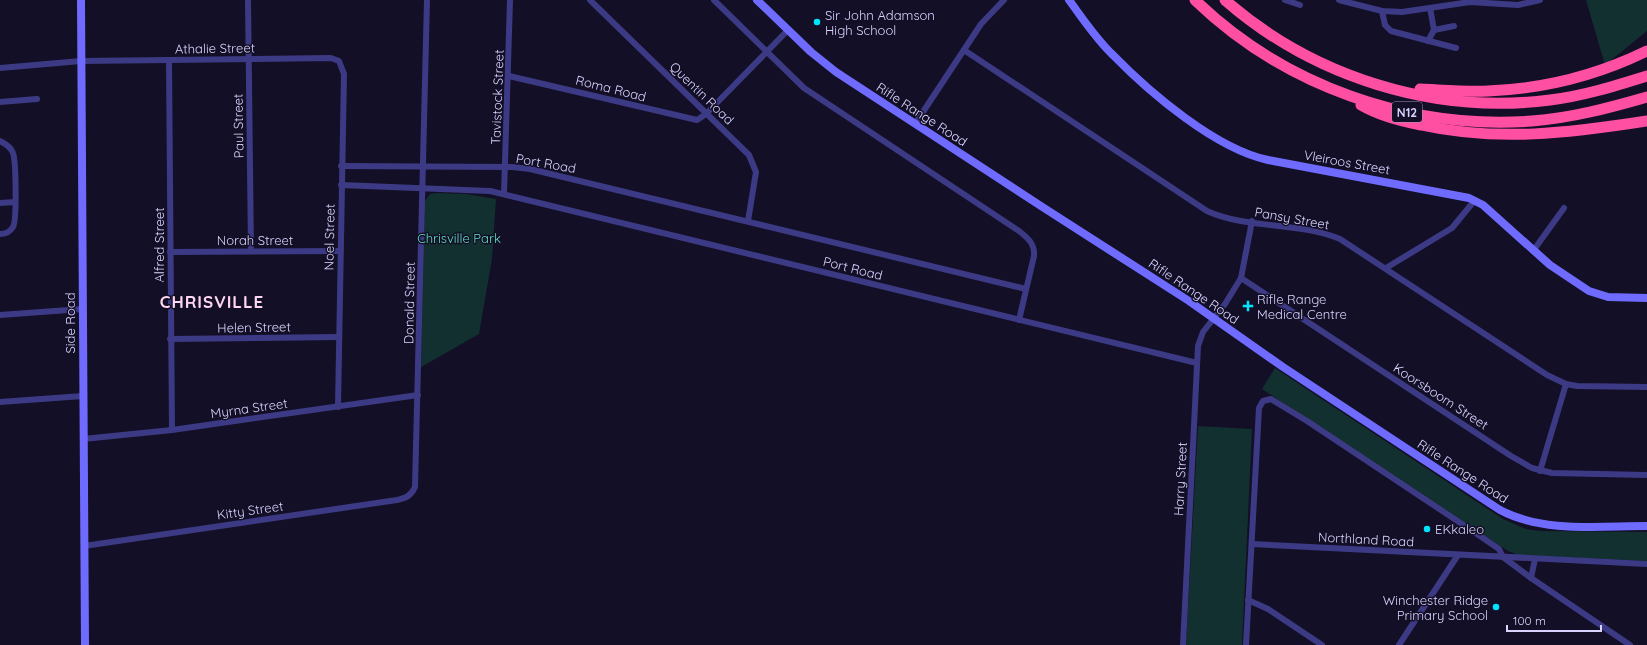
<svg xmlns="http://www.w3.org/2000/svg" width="1647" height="645" viewBox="0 0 1647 645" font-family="Quicksand,sans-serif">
<rect width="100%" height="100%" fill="#130f26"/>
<g fill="#12302f">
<polygon points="1586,0 1647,0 1647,31 1605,65"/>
<polygon points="437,193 466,194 496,199 492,259 479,334 421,367 425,201 430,194"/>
<polygon points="1275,368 1503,519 1526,529 1540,531 1647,532 1647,561 1519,555 1508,551 1262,389"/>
<polygon points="1198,426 1252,429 1242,645 1186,645"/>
</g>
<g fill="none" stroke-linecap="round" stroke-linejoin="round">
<g stroke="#3d3a85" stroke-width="6">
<polyline points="248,0 251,251"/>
<polyline points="590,0 749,155 756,172 748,221"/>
<path d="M714,0l90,88 215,143c9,7 16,13 15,25l-15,64"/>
<polyline points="1285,0 1300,5"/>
<polyline points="1339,0 1382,11 1402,12 1470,2 1518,5 1540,0"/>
<polyline points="1430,8 1434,30"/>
<polyline points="1382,11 1385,25 1391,31 1456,48"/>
<polyline points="1428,41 1434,30 1454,26"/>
<path d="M964,50l243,161c39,18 93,11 133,28l207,136 19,9 11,2 70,1"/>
<polyline points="169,60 172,430"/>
<polyline points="0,68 81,61 331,58 339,61 344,74 338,407"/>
<polyline points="509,76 697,120 706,114 788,30"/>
<polyline points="0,102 37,99"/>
<polyline points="915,124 981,24 1004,0"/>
<path d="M0,141c6,3 11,6 13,12 3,8 4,68 0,74 -3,5 -8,7 -13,7"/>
<polyline points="341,166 512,167 530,169 1026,289"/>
<polyline points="341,185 490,191 1197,363"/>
<polyline points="504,194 510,0"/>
<polyline points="0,203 15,202"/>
<polyline points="1533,251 1564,208"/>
<polyline points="170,252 340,251"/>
<polyline points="1386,268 1452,228 1475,200"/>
<polyline points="1241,278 1511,456 1532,468 1552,473 1647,475"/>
<polyline points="0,315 82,309"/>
<polyline points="170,339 339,337"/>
<polyline points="0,402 83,396"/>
<polyline points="83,439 172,430 418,395"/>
<polyline points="1540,471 1566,384"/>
<polyline points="1252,544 1647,564"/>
<path d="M84,546l313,-46c9,-2 14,-4 18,-13l12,-487"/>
<polyline points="1531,578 1535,559"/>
<polyline points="1248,600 1268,609 1322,645"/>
<polyline points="1183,645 1198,346 1203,332 1225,304 1241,278 1252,221"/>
<polyline points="1246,645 1259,408 1263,401 1271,399 1307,421 1480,536 1499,549 1503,557 1531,578 1630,645"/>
<polyline points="1399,645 1458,555"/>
</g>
<g stroke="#6f6bff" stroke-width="8">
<polyline points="81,0 85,645"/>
<path d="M757,0l54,52 25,20 208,136 145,93 94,66 217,143c43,23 99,16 147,16"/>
<path d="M1069,0c14,19 27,39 44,55 37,38 103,94 155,105l201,38 14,7 67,60 39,26 19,6 39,1"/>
</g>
<g stroke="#ff4fa3" stroke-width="11">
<path d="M1195,0c89,86 214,130 337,121 39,-3 77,-13 115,-24"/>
<path d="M1225,0c88,77 209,115 325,100 33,-4 65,-14 97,-24"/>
<path d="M1420,89c23,1 45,3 68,2 55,-2 110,-16 159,-40"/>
<path d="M1361,105c19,11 39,16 60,20 77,17 149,8 226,-4"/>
</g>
</g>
<g fill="#00e5ff" stroke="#130f26" stroke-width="1.5">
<circle cx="817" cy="22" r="4"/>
<path d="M1246 300h4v4h4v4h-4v4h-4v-4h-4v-4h4z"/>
<circle cx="1427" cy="529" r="4"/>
<circle cx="1496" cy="607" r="4"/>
</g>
<g text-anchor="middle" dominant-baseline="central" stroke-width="3" stroke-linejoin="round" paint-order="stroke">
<rect fill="#130f26" stroke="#9e99be" stroke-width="1" x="1392" y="102" width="30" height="20" rx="3"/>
<g font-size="12" font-weight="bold" fill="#d9d4ff">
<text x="1407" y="112">N12</text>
</g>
<g font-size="13" fill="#d9d4ff" stroke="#130f26" text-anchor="start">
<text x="825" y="15">Sir John Adamson<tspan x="825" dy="15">High School</tspan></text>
<text x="1257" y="299">Rifle Range<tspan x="1257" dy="15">Medical Centre</tspan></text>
<text x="1435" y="529">EKkaleo</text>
<text x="1488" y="600" text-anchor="end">Winchester Ridge<tspan x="1488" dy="15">Primary School</tspan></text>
</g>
<g font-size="13" fill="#d9d4ff" stroke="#130f26">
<text transform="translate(215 48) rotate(-1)">Athalie Street</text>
<text transform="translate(611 88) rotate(14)">Roma Road</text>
<text transform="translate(702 93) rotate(44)">Quentin Road</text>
<text transform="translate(497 97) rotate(-88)">Tavistock Street</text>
<text transform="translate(922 114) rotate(33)">Rifle Range Road</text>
<text transform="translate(238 126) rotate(-91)">Paul Street</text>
<text transform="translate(1347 162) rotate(10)">Vleiroos Street</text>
<text transform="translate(546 163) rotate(10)">Port Road</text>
<text transform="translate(1292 218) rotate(10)">Pansy Street</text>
<text transform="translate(329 237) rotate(-89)">Noel Street</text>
<text x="255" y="240">Norah Street</text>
<text transform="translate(159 245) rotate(-90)">Alfred Street</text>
<text transform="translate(853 268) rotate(14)">Port Road</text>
<text transform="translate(1194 291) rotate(34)">Rifle Range Road</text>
<text transform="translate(409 303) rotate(-89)">Donald Street</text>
<text transform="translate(70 323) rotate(-90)">Side Road</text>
<text transform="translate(254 327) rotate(-1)">Helen Street</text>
<text transform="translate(1441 396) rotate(33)">Koorsboom Street</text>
<text transform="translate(249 408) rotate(-8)">Myrna Street</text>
<text transform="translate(1463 471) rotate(33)">Rifle Range Road</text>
<text transform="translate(1180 479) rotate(-87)">Harry Street</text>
<text transform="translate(250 510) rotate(-8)">Kitty Street</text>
<text transform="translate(1366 539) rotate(3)">Northland Road</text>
</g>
<g font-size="13" fill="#5fe0c0" stroke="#130f26">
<text x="459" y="238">Chrisville Park</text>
</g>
<g font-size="17" font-weight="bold" letter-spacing="1" fill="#ffd6f0" stroke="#130f26">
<text x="212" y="301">CHRISVILLE</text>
</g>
</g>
<path d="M1507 625v6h94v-6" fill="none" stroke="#d9d4ff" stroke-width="2"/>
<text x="1513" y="625" font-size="12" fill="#d9d4ff" stroke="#130f26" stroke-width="3" paint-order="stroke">100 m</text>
</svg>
